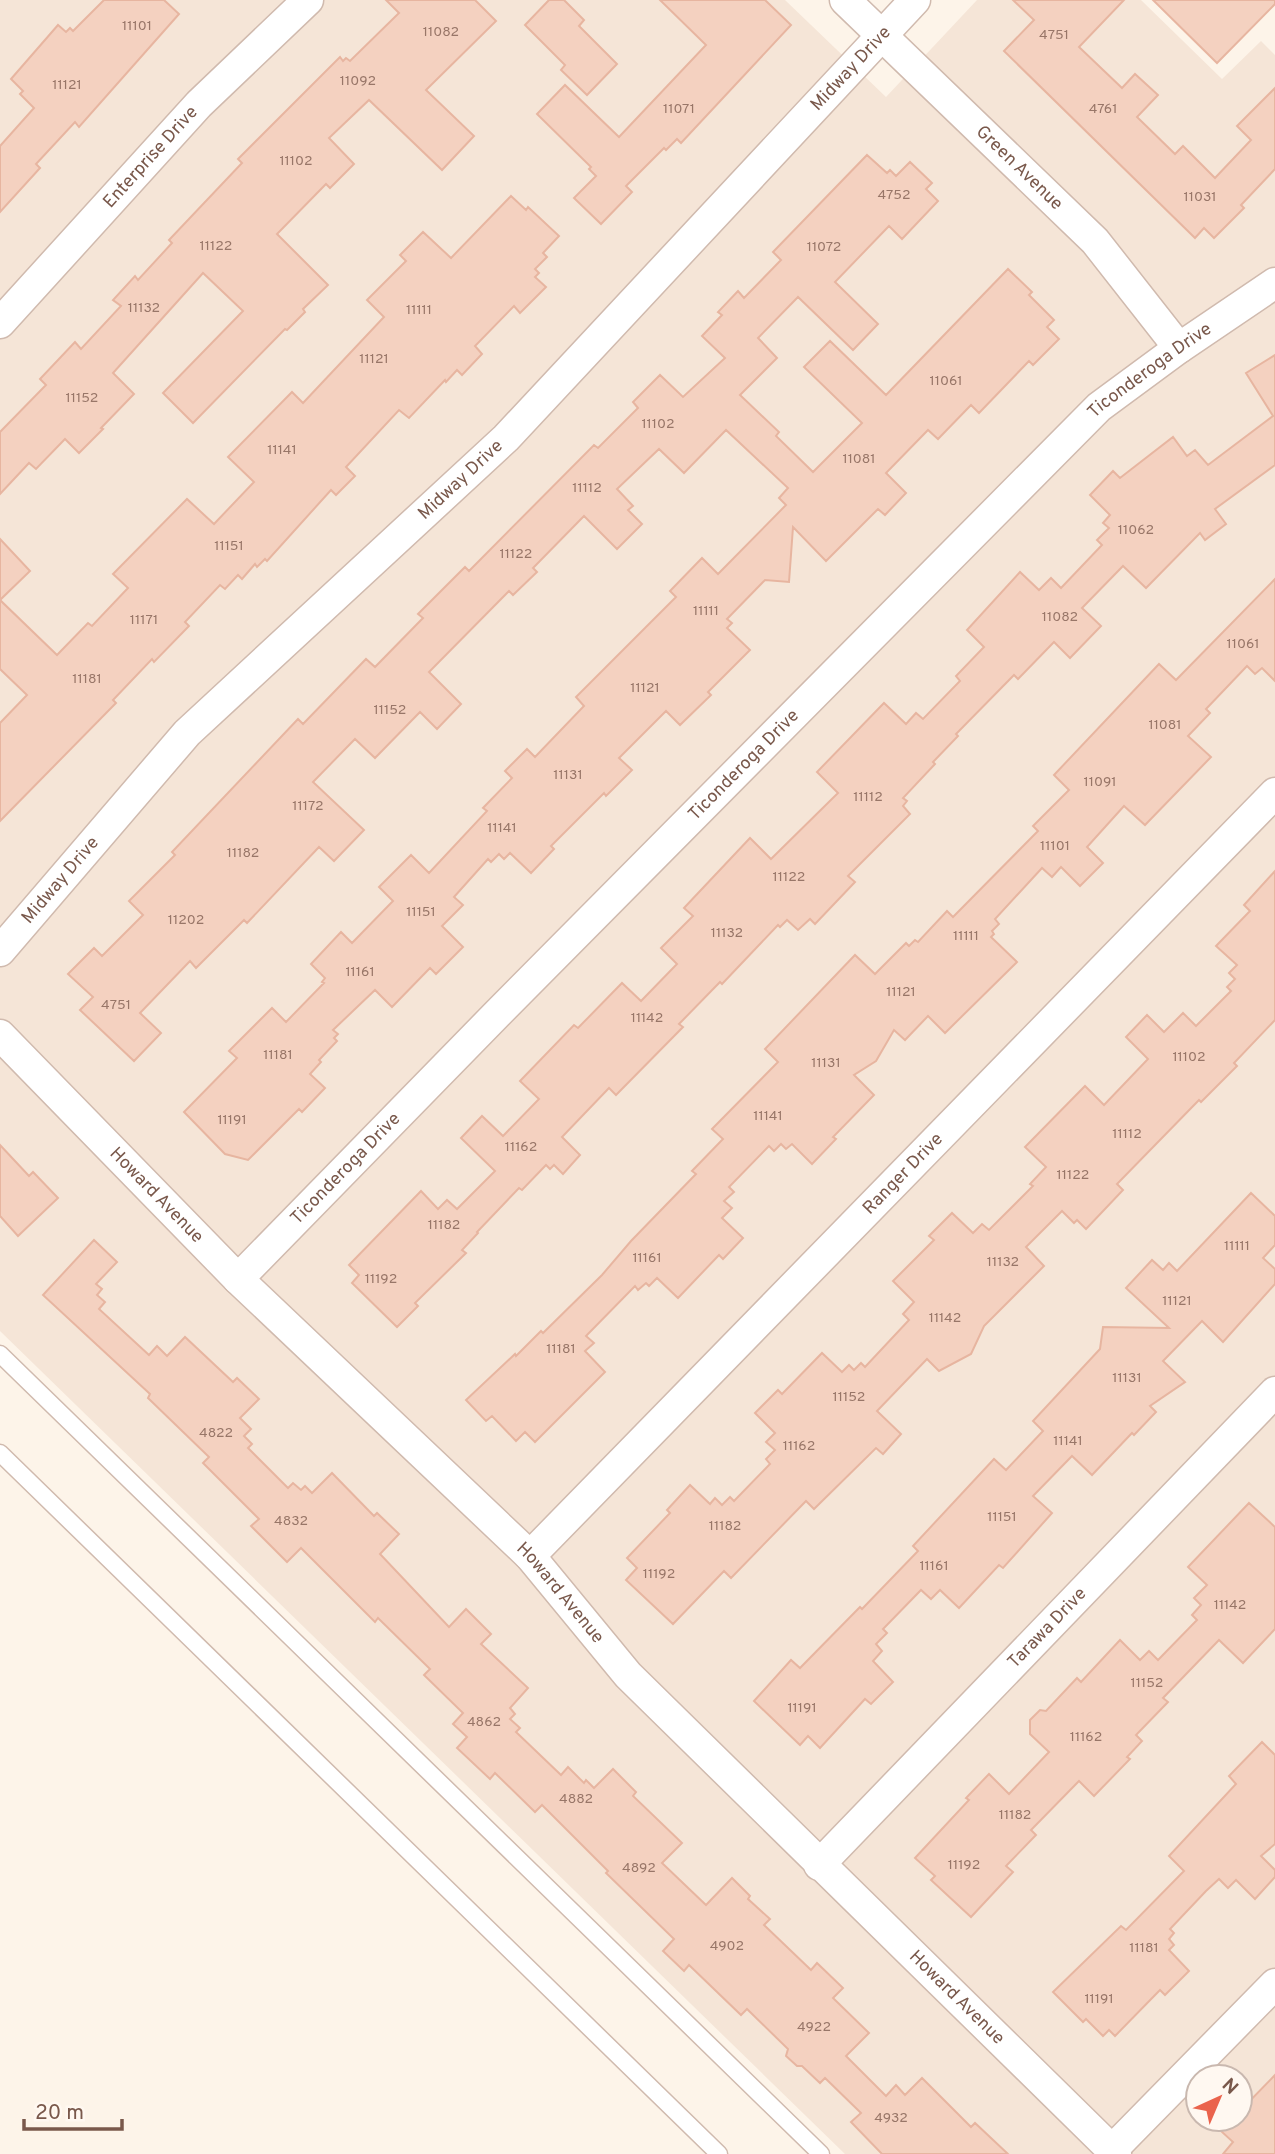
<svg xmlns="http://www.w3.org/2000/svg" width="1275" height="2154" viewBox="0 0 1275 2154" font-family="Overpass,sans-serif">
<rect width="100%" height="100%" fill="#fdf4e9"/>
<path fill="#f5e5d7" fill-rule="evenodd" d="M0,0h785l101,97 91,-97h164l81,79 39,-38 14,14v2099h-430l-845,-823zM1198,2077h42v42h-42z"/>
<g fill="#f4d1c0" stroke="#e7b5a0" stroke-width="2">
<polygon points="104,0 164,0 179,14 79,127 75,122 36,164 40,168 0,212 0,146 34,108 20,94 23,91 11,79 58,25 66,32 70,28 73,31"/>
<polygon points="386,0 475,0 496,21 426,90 474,136 442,170 369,100 329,138 354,164 330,188 326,184 277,234 328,285 303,309 305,312 287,330 285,329 193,423 163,393 243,311 203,273 113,373 134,394 101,428 103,429 79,453 65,439 36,469 29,463 0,494 0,432 46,385 40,379 75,342 81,349 121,306 113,300 135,276 138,280 172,243 169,240 242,163 238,159 340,57 343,61 346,58 350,61 399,13"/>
<polygon points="549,0 564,0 584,20 579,26 617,64 587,95 561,70 565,65 525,25"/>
<polygon points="660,0 765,0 791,25 681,143 677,139 666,150 664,148 626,186 632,192 601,224 574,198 596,176 589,169 591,167 537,114 565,85 619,137 706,45"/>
<polygon points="1013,0 1124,0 1079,47 1122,88 1135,74 1158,95 1137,117 1175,154 1183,146 1215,178 1251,140 1237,126 1275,88 1275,169 1241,205 1244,208 1214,238 1204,228 1195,238 1004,51 1034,20"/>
<polygon points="1153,0 1275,0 1275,4 1217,63"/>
<polygon points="867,155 887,173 890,170 896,176 910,162 932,183 926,189 938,201 902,239 889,226 835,282 878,324 853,350 798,297 758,338 777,358 740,395 779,432 776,436 813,472 862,423 804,367 830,341 886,395 1008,269 1032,292 1029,295 1054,320 1047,327 1059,339 1033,365 1029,361 979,413 971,405 938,439 928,430 886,473 906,493 885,515 878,509 826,561 793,527 789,582 765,580 727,619 732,623 727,628 750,650 708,692 711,695 680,725 666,711 619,758 632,770 606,796 604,793 551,846 554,849 531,873 510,853 504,859 499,854 491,862 488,859 454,897 463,905 442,926 463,947 436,974 430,968 392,1007 375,990 333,1030 338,1034 334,1038 337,1041 319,1060 321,1062 310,1074 325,1088 302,1112 299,1109 248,1160 225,1154 184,1112 237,1058 229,1051 272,1008 286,1022 324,983 322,982 325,978 311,964 341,932 352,943 393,901 379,887 411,855 429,873 487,811 483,808 512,778 505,771 527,749 535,757 584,706 576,697 676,597 670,591 702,558 718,574 786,505 779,498 788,488 726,430 684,473 659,449 617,489 633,506 628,510 642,524 617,549 584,516 533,568 537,572 513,595 509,591 429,672 461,704 437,729 420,712 375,758 355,739 313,782 364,830 334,861 319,847 247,923 244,920 196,968 190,961 140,1013 161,1033 134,1061 80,1010 93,997 68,974 94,948 102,956 143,915 129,901 175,855 172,852 298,719 303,724 366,659 375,667 423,618 418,614 465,567 469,571 594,445 598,448 638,408 633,402 660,375 683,397 725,358 702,336 722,315 718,312 738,291 744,298 781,260 773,252"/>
<polygon points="511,196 526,210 528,207 559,236 543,253 547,257 535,269 539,273 535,277 546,287 520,313 514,306 475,346 482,354 462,375 457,370 446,382 445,380 409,418 399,410 346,467 355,476 336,495 331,490 267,561 265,559 257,567 255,564 242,579 238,575 225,589 220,585 185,622 189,626 154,662 152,659 113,700 116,703 0,821 0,723 27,695 0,669 0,600 57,655 88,623 92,626 128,588 113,574 187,499 214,524 254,482 228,457 292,392 303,403 384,317 367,300 406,261 400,255 423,232 451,258"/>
<polygon points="1275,355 1275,465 1215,509 1226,524 1205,540 1200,533 1146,588 1123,566 1082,608 1101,626 1070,658 1054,642 1018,679 1014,675 956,734 958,736 933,762 935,764 903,798 907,801 903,806 910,814 848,876 855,882 815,924 810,919 798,930 787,920 780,927 778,925 722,984 720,982 679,1024 683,1027 616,1095 609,1088 562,1137 580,1155 563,1174 554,1165 550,1169 546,1165 522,1190 519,1188 477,1232 478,1233 462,1250 466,1253 415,1303 418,1306 397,1327 352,1283 359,1275 349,1265 421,1191 438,1209 447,1200 457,1209 495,1171 461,1138 482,1116 503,1136 539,1099 520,1081 574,1025 578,1028 622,983 641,1001 677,964 661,948 693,916 684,908 750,838 771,859 838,793 817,772 884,703 906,724 916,713 923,719 960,681 956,676 984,647 967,630 1020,572 1039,590 1051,578 1061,588 1102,545 1097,540 1109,528 1103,523 1110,515 1090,495 1113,471 1120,478 1173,437 1187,456 1195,450 1208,465 1273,416 1246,373"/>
<polygon points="0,539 30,571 0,600"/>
<polygon points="1275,579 1275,681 1262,668 1255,674 1247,666 1206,709 1210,713 1188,736 1211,757 1145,825 1124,806 1087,847 1103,863 1080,886 1061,867 1052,877 1042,868 995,919 999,924 992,931 994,934 991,937 1017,962 945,1033 928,1016 905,1040 894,1030 876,1061 854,1075 874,1095 833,1137 836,1139 812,1164 792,1144 786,1149 781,1144 774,1151 769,1146 729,1187 734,1192 724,1201 732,1208 722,1218 743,1238 723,1259 719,1255 678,1298 657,1278 649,1286 646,1283 638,1290 635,1286 586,1336 594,1343 585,1351 605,1372 535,1442 525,1432 516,1441 492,1416 486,1421 466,1400 515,1354 516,1356 541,1331 543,1333 602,1275 631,1241 696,1174 692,1171 723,1139 712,1129 778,1062 765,1049 855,955 875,974 906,943 909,946 915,940 918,942 947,911 953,917 1038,831 1033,826 1069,790 1054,775 1159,664 1176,680"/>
<polygon points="1275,871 1275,1020 1234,1063 1237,1066 1201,1102 1199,1100 1117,1184 1123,1190 1086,1229 1077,1220 1074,1223 1062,1211 1026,1247 1044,1266 984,1326 971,1354 939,1371 927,1359 877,1411 901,1434 883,1454 876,1448 814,1509 806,1501 731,1578 724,1571 673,1624 626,1580 637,1568 627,1558 670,1513 667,1510 690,1485 710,1504 715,1498 722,1505 730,1497 734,1501 770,1464 766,1459 775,1450 766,1442 775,1433 755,1413 778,1390 782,1394 822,1353 842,1372 849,1365 854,1370 861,1363 865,1367 909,1320 903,1314 914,1302 893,1281 934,1240 929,1236 952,1213 973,1233 982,1224 989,1230 1033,1186 1030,1184 1046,1167 1025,1147 1085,1086 1104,1105 1148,1059 1126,1037 1147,1015 1164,1032 1183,1013 1196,1026 1231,991 1227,987 1235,979 1229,973 1237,965 1216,946 1250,911 1244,905"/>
<polygon points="0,1145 29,1176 33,1172 58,1198 18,1236 0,1216"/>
<polygon points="1251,1193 1275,1216 1275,1245 1263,1258 1275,1269 1275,1284 1223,1342 1202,1321 1163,1361 1185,1382 1150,1406 1156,1412 1134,1435 1132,1433 1092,1475 1072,1456 1033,1496 1052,1513 1003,1568 999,1565 959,1608 940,1590 931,1599 921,1590 883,1629 887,1633 876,1644 882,1651 873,1661 893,1682 871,1704 865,1699 820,1748 808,1736 800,1745 754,1701 791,1660 800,1668 860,1607 862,1609 918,1551 913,1546 994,1459 1006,1470 1043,1431 1033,1421 1100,1349 1103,1327 1169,1328 1126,1288 1152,1260 1163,1270 1169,1263 1177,1271"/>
<polygon points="94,1240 117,1262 96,1284 102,1289 97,1295 105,1302 99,1309 149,1355 157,1346 167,1356 185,1337 233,1382 237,1378 259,1399 240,1418 251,1429 244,1436 252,1444 248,1448 288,1488 293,1483 301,1490 305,1486 312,1493 332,1473 374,1516 377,1513 399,1534 380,1554 449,1627 466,1609 491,1634 481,1644 528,1688 510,1708 515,1714 510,1719 520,1728 516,1732 561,1775 568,1767 584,1783 586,1780 594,1788 613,1769 636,1792 633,1796 682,1843 662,1863 706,1905 732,1878 750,1896 748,1899 770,1919 764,1925 811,1970 817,1963 843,1988 833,1998 869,2033 846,2056 886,2096 896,2085 905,2095 922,2078 971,2127 975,2123 1008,2154 882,2154 851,2122 861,2113 825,2078 820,2083 802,2066 797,2066 786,2056 788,2049 747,2009 741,2015 689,1965 684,1971 663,1951 674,1939 606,1873 608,1871 542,1805 535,1812 495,1773 490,1779 457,1748 467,1737 453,1724 463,1713 424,1675 430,1669 378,1618 375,1622 301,1548 287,1562 251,1526 259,1519 203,1463 209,1457 148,1398 150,1394 43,1295"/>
<polygon points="1249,1503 1275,1527 1275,1629 1243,1663 1219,1640 1163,1698 1168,1702 1136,1735 1142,1741 1127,1757 1130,1759 1094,1796 1079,1781 1031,1830 1036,1835 1006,1866 1013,1872 971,1917 931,1880 935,1876 915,1858 969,1800 966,1798 989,1774 1009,1794 1049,1752 1030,1734 1030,1720 1040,1710 1046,1711 1077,1678 1081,1682 1120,1640 1140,1660 1149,1651 1158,1660 1197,1620 1192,1615 1201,1605 1194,1598 1207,1585 1188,1567"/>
<polygon points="1262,1742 1275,1755 1275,1844 1261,1856 1275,1870 1275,1877 1255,1899 1236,1880 1228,1888 1219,1879 1206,1891 1170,1929 1174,1933 1169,1939 1174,1945 1169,1950 1189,1971 1165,1995 1160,1990 1115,2036 1109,2030 1103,2036 1086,2019 1083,2022 1053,1992 1121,1926 1126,1930 1184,1871 1169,1856 1236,1784 1229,1776"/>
<polygon points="1275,2075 1275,2154 1223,2154 1233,2142 1221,2131 1232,2119 1240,2119 1240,2111"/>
</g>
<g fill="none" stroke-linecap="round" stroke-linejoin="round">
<defs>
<g id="lane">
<polyline points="0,1354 821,2154"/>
<polyline points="0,1453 719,2154"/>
</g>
<g id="street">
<path id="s1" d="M845,0l250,241 84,107"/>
<path id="s2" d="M0,323l199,-219 109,-104"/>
<path id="s3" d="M0,951l187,-218 319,-295 409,-438"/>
<path id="s4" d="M0,1035l238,244 292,277 98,119 488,479"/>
<path id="s5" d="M238,1279l259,-265 602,-607 80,-59 96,-65"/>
<path id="s6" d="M530,1556l745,-763"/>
<path id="s7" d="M819,1865l456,-473"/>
<polyline points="1112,2150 1275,1984"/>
</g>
</defs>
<use href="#lane" stroke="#d0baae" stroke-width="19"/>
<use href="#street" stroke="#d0baae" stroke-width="33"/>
<use href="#lane" stroke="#fff" stroke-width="16"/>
<use href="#street" stroke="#fff" stroke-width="30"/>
</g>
<g text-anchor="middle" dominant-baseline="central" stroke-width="7" stroke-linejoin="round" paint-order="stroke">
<g font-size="14" fill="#987668">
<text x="137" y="26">11101</text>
<text x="441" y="32">11082</text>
<text x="1054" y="35">4751</text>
<text x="358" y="81">11092</text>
<text x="67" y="85">11121</text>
<text x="679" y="109">11071</text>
<text x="1103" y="109">4761</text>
<text x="296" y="161">11102</text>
<text x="894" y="195">4752</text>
<text x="1200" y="197">11031</text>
<text x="216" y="246">11122</text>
<text x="824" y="247">11072</text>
<text x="144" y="308">11132</text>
<text x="419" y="310">11111</text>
<text x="374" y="359">11121</text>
<text x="946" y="381">11061</text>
<text x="82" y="398">11152</text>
<text x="658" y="424">11102</text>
<text x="282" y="450">11141</text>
<text x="859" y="459">11081</text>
<text x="587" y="488">11112</text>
<text x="1136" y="530">11062</text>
<text x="229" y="546">11151</text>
<text x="516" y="554">11122</text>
<text x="706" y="611">11111</text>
<text x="1060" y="617">11082</text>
<text x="144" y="620">11171</text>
<text x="1243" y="644">11061</text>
<text x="87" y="679">11181</text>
<text x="645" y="688">11121</text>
<text x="390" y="710">11152</text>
<text x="1165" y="725">11081</text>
<text x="568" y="775">11131</text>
<text x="1100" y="782">11091</text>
<text x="868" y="797">11112</text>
<text x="308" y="806">11172</text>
<text x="502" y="828">11141</text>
<text x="1055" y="846">11101</text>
<text x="243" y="853">11182</text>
<text x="789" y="877">11122</text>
<text x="421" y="912">11151</text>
<text x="186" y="920">11202</text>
<text x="727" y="933">11132</text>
<text x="966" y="936">11111</text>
<text x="360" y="972">11161</text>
<text x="901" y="992">11121</text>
<text x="116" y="1005">4751</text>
<text x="647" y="1018">11142</text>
<text x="278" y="1055">11181</text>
<text x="1189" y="1057">11102</text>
<text x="826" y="1063">11131</text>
<text x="768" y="1116">11141</text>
<text x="232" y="1120">11191</text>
<text x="1127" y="1134">11112</text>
<text x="521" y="1147">11162</text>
<text x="1073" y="1175">11122</text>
<text x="444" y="1225">11182</text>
<text x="1237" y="1246">11111</text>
<text x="647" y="1258">11161</text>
<text x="1003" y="1262">11132</text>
<text x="381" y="1279">11192</text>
<text x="1177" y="1301">11121</text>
<text x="945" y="1318">11142</text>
<text x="561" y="1349">11181</text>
<text x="1127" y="1378">11131</text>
<text x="849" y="1397">11152</text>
<text x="216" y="1433">4822</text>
<text x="1068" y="1441">11141</text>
<text x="799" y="1446">11162</text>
<text x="1002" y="1517">11151</text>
<text x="291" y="1521">4832</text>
<text x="725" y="1526">11182</text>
<text x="934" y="1566">11161</text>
<text x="659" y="1574">11192</text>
<text x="1230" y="1605">11142</text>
<text x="1147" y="1683">11152</text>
<text x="802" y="1708">11191</text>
<text x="484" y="1722">4862</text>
<text x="1086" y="1737">11162</text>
<text x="576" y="1799">4882</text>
<text x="1015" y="1815">11182</text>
<text x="964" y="1865">11192</text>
<text x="639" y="1868">4892</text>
<text x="727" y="1946">4902</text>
<text x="1144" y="1948">11181</text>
<text x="1099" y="1999">11191</text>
<text x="814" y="2027">4922</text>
<text x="891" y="2118">4932</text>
</g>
<g font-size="18" fill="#79584b" stroke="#fff8f1">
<text stroke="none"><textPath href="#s3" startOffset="1227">Midway Drive</textPath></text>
<text stroke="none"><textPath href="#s2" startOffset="224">Enterprise Drive</textPath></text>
<text stroke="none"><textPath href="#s1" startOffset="242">Green Avenue</textPath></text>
<text stroke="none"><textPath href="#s5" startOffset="1288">Ticonderoga Drive</textPath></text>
<text stroke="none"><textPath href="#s3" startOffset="660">Midway Drive</textPath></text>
<text stroke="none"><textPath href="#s5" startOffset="721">Ticonderoga Drive</textPath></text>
<text stroke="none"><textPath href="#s3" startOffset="93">Midway Drive</textPath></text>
<text stroke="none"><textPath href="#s5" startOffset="154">Ticonderoga Drive</textPath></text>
<text stroke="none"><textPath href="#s6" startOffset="534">Ranger Drive</textPath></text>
<text stroke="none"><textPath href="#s4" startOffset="224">Howard Avenue</textPath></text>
<text stroke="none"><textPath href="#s4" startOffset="791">Howard Avenue</textPath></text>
<text stroke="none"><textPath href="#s7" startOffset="329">Tarawa Drive</textPath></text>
<text stroke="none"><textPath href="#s4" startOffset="1358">Howard Avenue</textPath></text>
</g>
</g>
<g transform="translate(1219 2098) rotate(44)"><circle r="33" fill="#fff8f1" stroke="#c9b8af" stroke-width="2"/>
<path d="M0-5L12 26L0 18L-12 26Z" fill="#ea634c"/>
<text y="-10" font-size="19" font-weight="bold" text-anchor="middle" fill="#79584b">N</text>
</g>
<path d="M24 2119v10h98v-10" fill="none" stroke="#79584b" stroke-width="3.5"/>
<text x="35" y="2119" font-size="21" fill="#79584b" stroke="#fff8f1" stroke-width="5" paint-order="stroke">20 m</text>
</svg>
